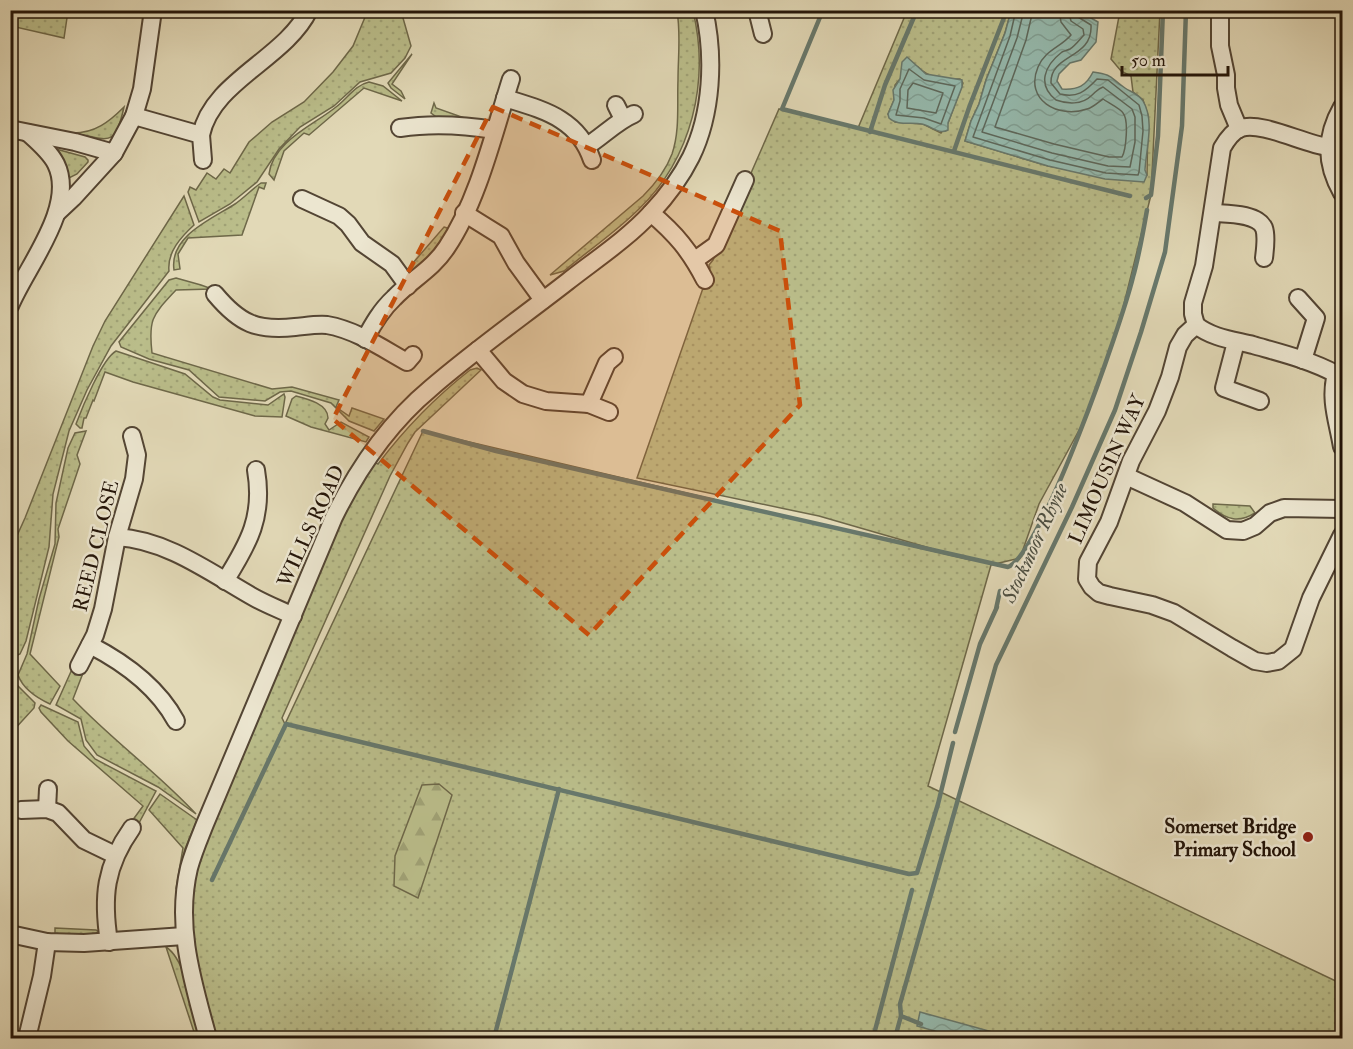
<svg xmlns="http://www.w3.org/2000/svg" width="1353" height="1049" viewBox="0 0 1353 1049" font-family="'IM FELL Double Pica',serif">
<defs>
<pattern id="green-dots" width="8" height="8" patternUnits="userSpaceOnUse" patternTransform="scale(1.5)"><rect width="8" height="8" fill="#babd8a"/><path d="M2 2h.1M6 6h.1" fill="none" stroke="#a0a276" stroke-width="1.8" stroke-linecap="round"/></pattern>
<pattern id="forest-firs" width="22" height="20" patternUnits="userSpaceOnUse" patternTransform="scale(1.5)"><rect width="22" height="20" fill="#babd8a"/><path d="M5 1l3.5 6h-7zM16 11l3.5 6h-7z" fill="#a0a276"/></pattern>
<pattern id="water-waves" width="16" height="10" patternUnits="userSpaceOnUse" patternTransform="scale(1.5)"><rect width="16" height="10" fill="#95baae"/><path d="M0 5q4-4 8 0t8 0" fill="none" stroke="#809f94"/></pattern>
</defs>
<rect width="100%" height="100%" fill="#e2d9b7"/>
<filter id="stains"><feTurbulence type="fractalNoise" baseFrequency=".00333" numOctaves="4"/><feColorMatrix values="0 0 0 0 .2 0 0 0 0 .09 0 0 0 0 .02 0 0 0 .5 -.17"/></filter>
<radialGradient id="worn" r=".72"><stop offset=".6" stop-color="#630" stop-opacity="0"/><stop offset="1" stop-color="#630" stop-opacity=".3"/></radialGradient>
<g fill="url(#green-dots)" stroke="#6e6849" stroke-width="1.5" fill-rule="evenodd">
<polygon points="11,10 68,11 64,38 11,26"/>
<polygon points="368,10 401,11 411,46 405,58 391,73 360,82 334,106 300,127 279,149 257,182 230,204 199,222 188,192 190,187 196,190 207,173 216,179 224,169 230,173 249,142 272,122 304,102 333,72 353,46"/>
<path d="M677,11h16c17,70 -1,147 -54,198 -23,23 -50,41 -75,62l-14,4 93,-79c12,-12 23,-26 29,-42 8,-23 5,-50 6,-74 0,-23 3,-46 -1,-69z"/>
<path d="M907,11h104l-6,22 -19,47 -7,24 -8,17 -6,20 83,25 29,5 70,4 1,-60 -5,-15 -10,-8 -2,-16 -10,-5 -10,-12 9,-48h40l-9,184 -32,129 -36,99 -44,81 -19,54 -29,7 -63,221 414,198v54h-1127c-18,-70 -36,-122 -10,-193l140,-335 29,-48 4,2c28,-37 55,-65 92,-94l7,-2 4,2 -66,62 -7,11 -18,33 -108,242 3,6 138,-293 548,129 -152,-44 -182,-38 73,-210 -1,-3 4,-5 66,-151 79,19zM918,67c12,12 25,12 42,12l3,4 -15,40 -7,10 -18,-9 -28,-2 -7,-8 6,-14 1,-15 5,-6z"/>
<polygon points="412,54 392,84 401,91 405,99 391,88 388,83"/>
<path d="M369,82l14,4 19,15 -38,-13 -55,47 -5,-2 -20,18 -10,29 -5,-6c4,-33 45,-49 67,-67 11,-8 19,-22 33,-25z"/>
<polygon points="434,103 436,108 470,120 439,119 431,113"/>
<path d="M124,107c-9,41 -14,33 -51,26 22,0 36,-11 51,-26z"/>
<polygon points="56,149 85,157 88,160 88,162 77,174 67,179 62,159"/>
<path d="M261,183h5l-2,6 -5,-2 -17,48 -54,3 -10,16 2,15 -6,1c-5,-34 38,-51 61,-66 9,-6 17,-15 26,-21z"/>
<path d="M184,196l10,29c-13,12 -27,27 -25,46l-58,75 -24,44 -18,41 -16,63 -4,53 -23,94 -6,13 -9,4v-109l14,-31 68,-172 12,-25z"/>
<polygon points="444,227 450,229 432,257 413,271 406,271"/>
<path d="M176,278l25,7 11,4 -36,1c-23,25 -28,28 -24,63l120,36 20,-2 47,13 -3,7 13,9 3,-8 32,11 -10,12 -25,-10 -18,-18 -40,-12 -11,1 -15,9 -46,-4 -30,-27 -40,-11 -28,-12 -2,-5 50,-62z"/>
<path d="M116,351l69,23 28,23 7,3 48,5 16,-11 1,3 -3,20 -27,-1 -122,-34 -28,-10 -11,29 -1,-1 -7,18h-2l-2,10h-2l-4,-4c6,-16 26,-65 40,-73z"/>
<path d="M296,396c12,3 32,8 32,22l-3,6 4,6 12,-8 28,15 -3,5 -55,-15 -25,-11 6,-17z"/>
<path d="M86,431l-9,24 3,9 -22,65 1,8 -29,117 30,32 -10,18c-13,-6 -27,-15 -32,-29l9,-21 12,-55 16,-55 1,-41 12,-55 7,-15z"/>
<path d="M1213,504l37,2 5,7c-16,10 -28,7 -42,-5z"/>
<path d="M73,667l10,6 -10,26c39,41 85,74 123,115l-38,-27 -61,-32 -11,-15 -5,-21 -25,-14z"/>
<polygon points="11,679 35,703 34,708 11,733"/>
<polygon points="41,705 78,722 84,746 95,759 156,791 139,823 136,823 132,821 143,806 68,741 41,712 39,708"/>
<polygon points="160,794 197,820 185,849 176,889 183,848 149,810"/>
<polygon points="55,928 96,930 98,931 96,934 55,936"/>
<path d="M166,947c21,13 28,68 35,91h-5z"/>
</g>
<polygon fill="url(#forest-firs)" stroke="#6e6849" stroke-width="1.5" points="439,784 452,795 418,898 394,886 395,856 422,785"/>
<g fill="url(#water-waves)" stroke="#67786c" stroke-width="1.5">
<path d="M1011,11h68l19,11 -2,20 -15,18 -11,3 -11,11 -2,7 5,8c16,1 24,-3 31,-17 21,3 16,5 32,16 6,4 14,6 18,13 12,20 3,48 2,69l2,5 -3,7 -39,-3 -57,-13 -83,-25 6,-20 8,-17 7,-24 19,-47z"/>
<path d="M907,57l19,17 36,6v7l-14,36v7c-9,5 -17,-4 -26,-6 -11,-2 -25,2 -33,-6l-1,-4 6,-14 -1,-10 7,-11 2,-17z"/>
<polygon points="920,1012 1014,1038 959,1038 917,1026"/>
</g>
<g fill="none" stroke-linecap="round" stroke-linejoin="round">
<g stroke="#5c675b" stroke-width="1.5">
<path d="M1016,10l-6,26 -37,101 77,23 56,13 32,2 1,-3 4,-41 -1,-15 -3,-11 -31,-25 -11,-1c-12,13 -20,19 -37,15l-9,-11c-1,-29 42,-24 40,-58l-13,-8 -2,-7"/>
<path d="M1024,10l-7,28 -35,94 70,21 56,13 22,1 5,-25v-25l-3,-8 -29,-22c-6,2 -7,5 -12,9 -9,9 -24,8 -35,4 -19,-15 -12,-34 6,-48 2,-1 6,-2 8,-3 5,-3 10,-10 14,-14l-1,-6 -12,-8 -3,-11"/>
<path d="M1033,10l-7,30 -31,87 59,17 55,13h13c4,-7 7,-37 1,-44 -2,-4 -16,-11 -20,-14 -5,3 -9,8 -16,10 -29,10 -63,-9 -49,-42 7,-17 23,-20 33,-32l-10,-13 -2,-12"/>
<polygon points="909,69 924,80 955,86 941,124 924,118 896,115 900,101 900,89"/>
<polygon points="913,83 943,93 936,113 907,108 908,90"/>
</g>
<g stroke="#67786c" stroke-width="4.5">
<polyline points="823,10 782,109 1130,196"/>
<polyline points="870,132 885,85 917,10"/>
<polyline points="954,151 970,105 1007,10"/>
<polyline points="1146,198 1151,195 1158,136 1163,10"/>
<path d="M423,431l73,20 512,116c34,-13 114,-245 125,-290 6,-21 10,-44 14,-67"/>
<polyline points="955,732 980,644 997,607 996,609 1000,591"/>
<polyline points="212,880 286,724 909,874 917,873 938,804 953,743"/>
<polyline points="921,1024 901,1016 900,1004 996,665 1072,507 1115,410 1141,332 1165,252 1182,126 1186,10"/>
<polyline points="494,1038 559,789"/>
<polyline points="873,1038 912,890"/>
<polyline points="895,1038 901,1016"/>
</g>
<defs>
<g id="minor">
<polyline points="757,10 763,34"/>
<polyline points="1220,10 1220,46 1226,75 1226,88 1229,105 1239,129"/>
<path d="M505,98c38,12 73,20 87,62"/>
<polyline points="616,105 623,119"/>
<path d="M1342,107c-17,30 -17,56 0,86"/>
<polyline points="134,116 201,135 203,160"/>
<path d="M400,128c32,-5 64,-3 95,2"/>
<polyline points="10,129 75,142 114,153 134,116 142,89 153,10"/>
<path d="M201,135c11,-54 84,-76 108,-125"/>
<path d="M587,146c16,-10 30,-25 47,-32"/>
<path d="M1328,147c-24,-3 -67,-26 -87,-19 -8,3 -15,13 -19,20l-18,118 -11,37v11l3,11 -11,10 -7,12 -8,30 -13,34 -26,50 -22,61 -21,40 -1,17 5,8 7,6 11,3 42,9 22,8 58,35 23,13 12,2 11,-2 15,-12 18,-51 31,-63"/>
<polyline points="302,199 339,216 348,224 362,243 392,264 408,286"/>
<polyline points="57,213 73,198 114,153"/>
<polyline points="464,213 501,236 516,263 543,300"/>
<path d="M651,213c25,21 39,38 54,67"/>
<path d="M1213,213c14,1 44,0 51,15 3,8 1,21 0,30"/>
<polyline points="695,260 716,245 745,180"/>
<path d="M215,294c25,30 42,37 80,33 11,-1 22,-3 32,-2 29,5 55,23 80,37l6,-7"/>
<polyline points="1298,298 1316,318 1303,360"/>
<path d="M10,306c16,-39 67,-99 46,-142 -6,-12 -18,-22 -28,-31"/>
<path d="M1196,325c16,13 37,15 57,20 28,8 57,15 83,29l6,-2"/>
<path d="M365,339c8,-15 16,-29 29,-41 18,-19 38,-28 53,-51 31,-46 47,-115 64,-168"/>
<polyline points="1236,342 1224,388 1260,401"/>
<polyline points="478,350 504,381 523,394 546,401 589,404 609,412"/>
<path d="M1336,374c-7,26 2,48 6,73"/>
<polyline points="589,404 607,363 614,357"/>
<polyline points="1126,476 1185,503 1227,530 1243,531 1255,526 1270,513 1284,508 1342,509"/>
<path d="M117,537c51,3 95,37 138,61 13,7 26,12 38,18"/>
<path d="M225,581c24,-38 39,-65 31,-111"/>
<path d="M90,645c35,18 67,41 86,76"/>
<polyline points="79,666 95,635 103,609 117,537 134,479 137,455 132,436"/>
<polyline points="47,809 48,789"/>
<polyline points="21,810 47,809 58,813 84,840 115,855"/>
<polyline points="10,934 47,942 84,943 184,936"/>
<path d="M109,942c-7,-45 -4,-76 23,-114"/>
<polyline points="27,1038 42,976 47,942"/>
<path d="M208,1038c-15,-56 -33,-111 -19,-170 4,-15 10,-29 16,-44l129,-307c24,-49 55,-94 97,-129 44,-38 91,-71 136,-106 28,-22 60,-43 84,-69 15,-16 30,-36 40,-56 21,-43 24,-100 13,-147"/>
</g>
</defs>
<use href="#minor" stroke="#534534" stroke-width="20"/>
<use href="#minor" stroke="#ece6d0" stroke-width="16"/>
</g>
<path fill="#ca4f0b" fill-opacity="0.2" stroke="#ca4f0b" stroke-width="4.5" stroke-dasharray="12 8" stroke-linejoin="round" d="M493,107l287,124 20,174 -211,230 -256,-216z"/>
<circle fill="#8f2418" stroke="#ece6d0" stroke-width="2" cx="1308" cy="837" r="6"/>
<g text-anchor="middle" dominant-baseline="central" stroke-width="5" stroke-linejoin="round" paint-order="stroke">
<g font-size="20" fill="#231408" stroke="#ece6d0">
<text transform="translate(1107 469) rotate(-66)">LIMOUSIN WAY</text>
<text transform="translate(311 526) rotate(-65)">WILLS ROAD</text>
<text transform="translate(96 546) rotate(-76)">REED CLOSE</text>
</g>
<g font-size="20" font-weight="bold" fill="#231408" stroke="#ece6d0" text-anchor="end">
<text x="1296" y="826">Somerset Bridge<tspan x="1296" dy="23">Primary School</tspan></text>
</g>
<g font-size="21" font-style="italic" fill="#4b4e42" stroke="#ece6d0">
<text transform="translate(1035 543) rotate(-65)">Stockmoor Rhyne</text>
</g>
</g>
<rect width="1353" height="1049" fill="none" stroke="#e2d9b7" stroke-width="36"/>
<rect x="12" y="12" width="1329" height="1025" fill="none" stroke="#231408" stroke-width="3"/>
<rect x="18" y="18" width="1317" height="1013" fill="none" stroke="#231408" stroke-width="1.5"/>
<path d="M1122 66v9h106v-9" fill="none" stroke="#231408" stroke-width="3"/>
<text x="1131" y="66" font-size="18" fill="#231408" stroke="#ece6d0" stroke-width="4.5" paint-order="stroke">50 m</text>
<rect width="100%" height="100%" filter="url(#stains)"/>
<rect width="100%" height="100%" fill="url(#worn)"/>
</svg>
